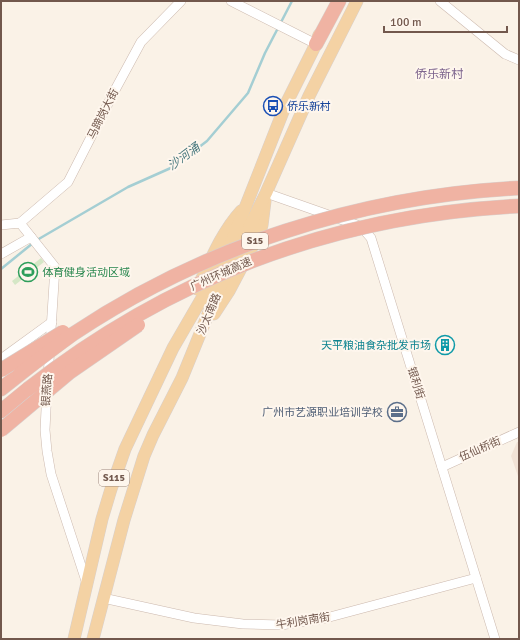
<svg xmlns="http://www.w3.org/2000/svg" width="520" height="640" viewBox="0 0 520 640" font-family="Signika,'Noto Sans SC',sans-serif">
<rect width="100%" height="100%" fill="#faf2e7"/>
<polygon fill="#f2e3d6" points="517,442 519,442 519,479 511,456"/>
<polygon fill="#d5e7c6" points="41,258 44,262 15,285 12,281"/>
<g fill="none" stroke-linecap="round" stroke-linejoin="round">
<g stroke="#a4ced3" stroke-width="2.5">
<polyline points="37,240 128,187 173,167 207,141 248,93 265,53 292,1"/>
<polyline points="1,269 33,243"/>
</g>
<defs>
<g id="minor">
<polyline points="231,1 316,44"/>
<polyline points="440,1 505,54 519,60"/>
<polyline points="266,193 357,225 364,230 371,238 495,639"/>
<polyline points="20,223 68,182 115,90 141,42 181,1"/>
<polyline points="1,225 20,223 55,267 48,377"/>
<polyline points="1,254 31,237"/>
<polyline points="1,359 52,322"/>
<polyline points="47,389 45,430 47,451 51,474 87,584"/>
<polyline points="442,467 519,432"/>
<polyline points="103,598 194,618 243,624 281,625 326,618 476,578"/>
</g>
<g id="major">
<path d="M197,289c13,-27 24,-56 44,-78"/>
<polyline points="214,314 229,291 260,232 262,225 265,201"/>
<polyline points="74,639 102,519 111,489 125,449 173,348 202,298 234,236 286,104 316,44 319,35"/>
<polyline points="93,639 124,520 144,456 153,435 182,378 213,302 266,193 309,96 357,1"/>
</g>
<g id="highway">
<polyline points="316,44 339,1"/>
<polyline points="1,389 20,374"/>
<polyline points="1,411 28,389"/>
</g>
</defs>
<use href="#minor" stroke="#ccb9ae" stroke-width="10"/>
<use href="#major" stroke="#d8d0cd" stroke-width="13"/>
<use href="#highway" stroke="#d8d0cd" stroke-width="15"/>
<use href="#minor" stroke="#fff" stroke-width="9"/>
<use href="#major" stroke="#f4d2a4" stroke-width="12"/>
<use href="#highway" stroke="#f0b3a3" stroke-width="14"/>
<defs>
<g id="highway-bridge">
<polyline points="1,370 63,332"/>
<path d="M20,374c18,-14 35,-27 53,-40 132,-88 287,-138 446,-146"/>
<path d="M28,389c144,-113 308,-174 491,-183"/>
<polyline points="1,430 70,372 138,325"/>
</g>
</defs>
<use href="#highway-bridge" stroke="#d8d0cd" stroke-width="15" stroke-linecap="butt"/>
<use href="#highway-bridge" stroke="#f0b3a3" stroke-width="14"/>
</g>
<defs>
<symbol id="bus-ring" viewBox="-11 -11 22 22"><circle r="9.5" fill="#fef6ed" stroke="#1a4fb4" stroke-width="1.5"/><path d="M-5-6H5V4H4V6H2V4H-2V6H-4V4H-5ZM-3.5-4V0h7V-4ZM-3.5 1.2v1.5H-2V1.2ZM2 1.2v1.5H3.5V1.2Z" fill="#1a4fb4"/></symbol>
<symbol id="stadium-ring" viewBox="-11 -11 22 22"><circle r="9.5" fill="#fef6ed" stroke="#2e9e5b" stroke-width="1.5"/><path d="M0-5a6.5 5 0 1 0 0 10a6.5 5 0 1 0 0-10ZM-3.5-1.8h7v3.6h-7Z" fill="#2e9e5b"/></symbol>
<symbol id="building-ring" viewBox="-11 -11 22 22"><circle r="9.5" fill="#fef6ed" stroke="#0f9aa8" stroke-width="1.5"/><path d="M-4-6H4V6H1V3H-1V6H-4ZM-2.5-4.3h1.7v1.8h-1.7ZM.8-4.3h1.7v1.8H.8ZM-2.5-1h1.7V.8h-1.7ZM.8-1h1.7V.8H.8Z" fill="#0f9aa8"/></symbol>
<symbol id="office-ring" viewBox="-11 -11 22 22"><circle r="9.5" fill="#fef6ed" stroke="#5c6f8a" stroke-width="1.5"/><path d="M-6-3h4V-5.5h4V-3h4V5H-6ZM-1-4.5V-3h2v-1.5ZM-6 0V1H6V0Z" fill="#5c6f8a"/></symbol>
</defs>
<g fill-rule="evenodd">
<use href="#bus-ring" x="262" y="95" width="22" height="22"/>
<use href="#stadium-ring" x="17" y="261" width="22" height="22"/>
<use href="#building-ring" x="434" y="334" width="22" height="22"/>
<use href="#office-ring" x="386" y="401" width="22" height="22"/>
</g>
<g text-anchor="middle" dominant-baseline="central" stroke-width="4" stroke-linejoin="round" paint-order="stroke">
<g fill="#fef6ed" stroke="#9c877d" stroke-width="1">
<rect x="242" y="233" width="26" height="16" rx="3"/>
<rect x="99" y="470" width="30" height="16" rx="3"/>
</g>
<g font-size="10" font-weight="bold" fill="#72584d">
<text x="255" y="241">S15</text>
<text x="114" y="478">S115</text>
</g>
<g font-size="11" fill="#164399" stroke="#fef6ed" text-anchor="start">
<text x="287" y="106">侨乐新村</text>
</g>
<g font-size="11" fill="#72584d" stroke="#fef6ed">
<text transform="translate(103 114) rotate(-63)">马蹄岗大街</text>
<text transform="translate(221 274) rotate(-24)">广州环城高速</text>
<text transform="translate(209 314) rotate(-67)">沙太南路</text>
<text transform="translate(416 383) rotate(73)">银利街</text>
<text transform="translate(47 390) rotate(-86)">银燕路</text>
<text transform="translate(480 449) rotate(-24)">伍仙桥街</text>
<text transform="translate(303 621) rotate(-9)">牛利岗南街</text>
</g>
<g font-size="11" fill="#27864d" stroke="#fef6ed" text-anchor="start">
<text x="42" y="272">体育健身活动区域</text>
</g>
<g font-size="11" fill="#0d838f" stroke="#fef6ed" text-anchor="end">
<text x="431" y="345">天平粮油食杂批发市场</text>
</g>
<g font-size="11" fill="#4e5e75" stroke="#fef6ed" text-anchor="end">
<text x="383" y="412">广州市艺源职业培训学校</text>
</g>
<g font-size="12" fill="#7e658e" stroke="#fef6ed">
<text x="439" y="74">侨乐新村</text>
</g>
<g font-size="12" font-style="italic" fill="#46777d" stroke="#fef6ed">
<text transform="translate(184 157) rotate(-36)">沙河涌</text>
</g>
</g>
<rect width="520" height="640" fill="none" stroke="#72584d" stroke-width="4"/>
<path d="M384 26v6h123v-6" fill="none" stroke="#72584d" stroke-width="2"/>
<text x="390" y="26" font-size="12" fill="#72584d" stroke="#fef6ed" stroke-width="3" paint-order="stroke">100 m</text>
</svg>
